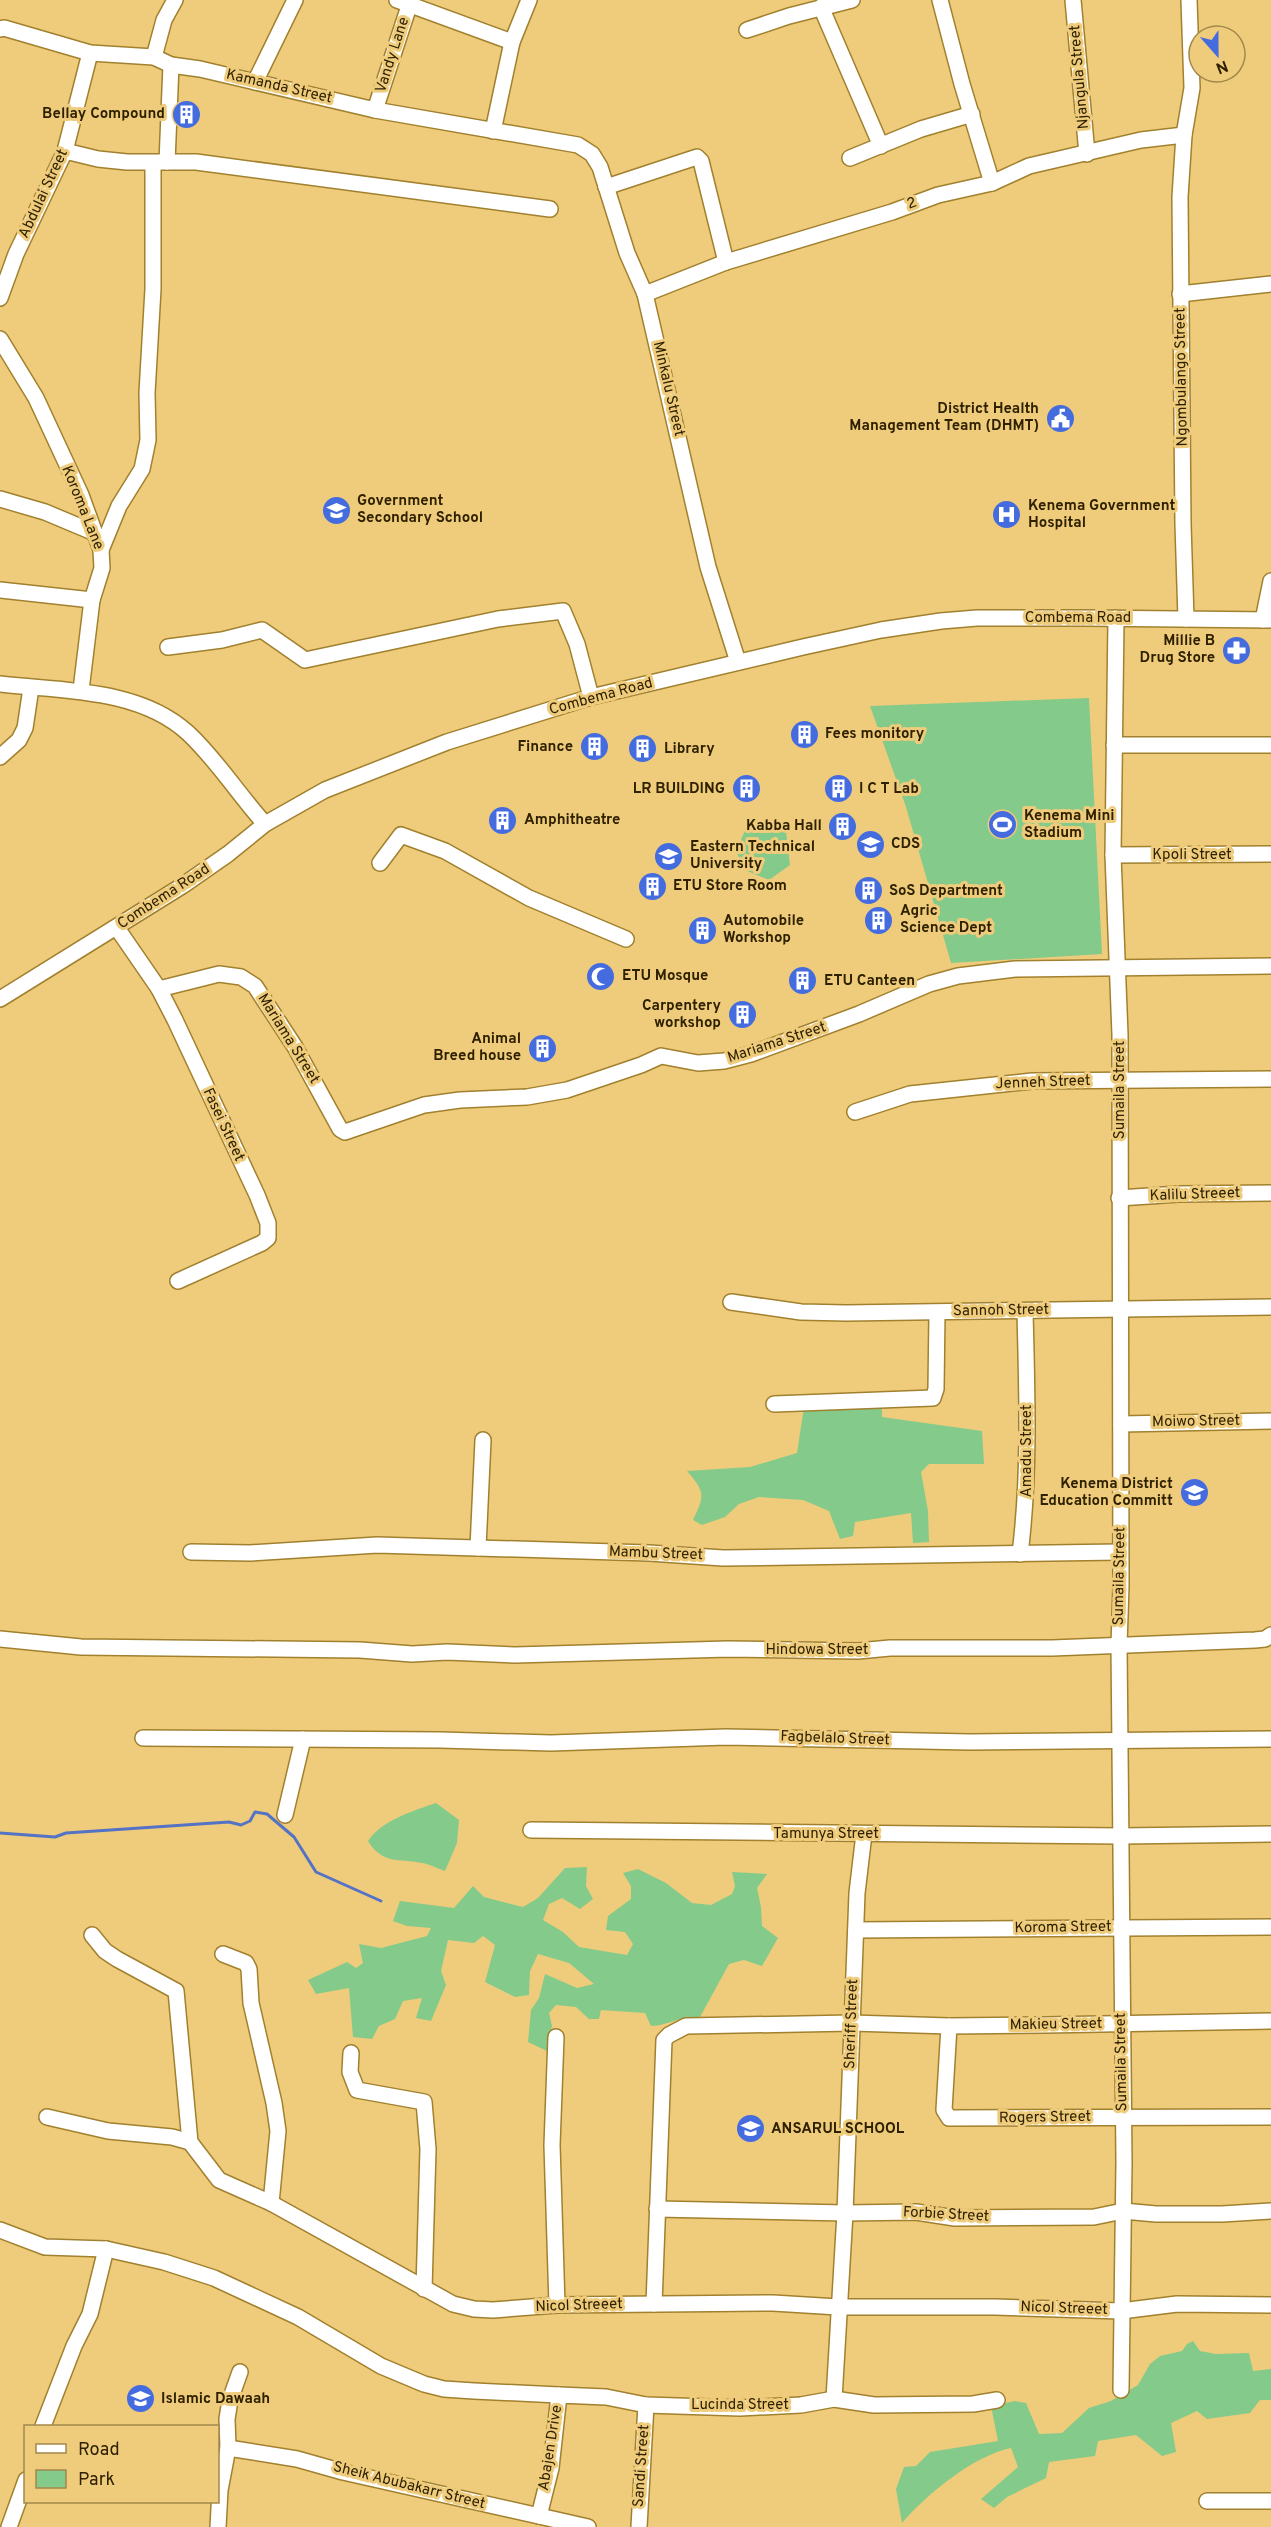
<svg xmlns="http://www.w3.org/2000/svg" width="1271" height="2527" viewBox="0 0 1271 2527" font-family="Overpass,sans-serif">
<rect width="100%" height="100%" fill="#efcc7c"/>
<g fill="#84ca8a">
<polygon points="1089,698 1102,954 951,963 906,807 870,706"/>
<polygon points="755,822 772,822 786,832 790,865 769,880 745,870 736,851 747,826"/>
<path d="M882,1403v14l100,14 2,33h-55l-8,8 7,39 1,31 -16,1 -2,-30 -56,9 -2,14 -13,3 -11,-28 -26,-11 -44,-3 -20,7 -14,13 -23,8 -9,-5c12,-25 12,-28 -6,-49l63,-4 47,-14 7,-46z"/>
<path d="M436,1803l23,17 -2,23 -12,28c-7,-2 -15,-7 -23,-8 -24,-5 -39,2 -54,-22 14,-21 45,-30 68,-38z"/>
<path d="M587,1867l-1,19 7,13 -13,10 -18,-11 -13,6 -6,16 20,12 16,15 48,8 6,-11 -8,-12 -19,-2 2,-14 23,-17v-13l-8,-13 15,-4 28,14 26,20 19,2 21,-11 3,-8 -3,-14 35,2 -10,14 4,19 1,19 16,12 -16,28 -18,-6 -15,4 -29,53c-22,-1 -30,8 -49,9l-6,-13 -44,-3 -2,9h-10l-13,-12 -20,-2 -7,8 3,13 -5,25 -19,-9 3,-32 8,-12 6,-24 32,14 17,-4 -25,-21 -31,-9 -8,17 -1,24 -14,2 -30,-15 10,-37 -12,-9 -9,7 -26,-3 -7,31 5,14 -15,36 -15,-3 6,-20 -19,3 -8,18 -16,7 -7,13 -19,-2 -4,-49 -33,6 -8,-14 39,-18 9,6 7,-5 -4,-19 22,4 46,-12 4,-8 -24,-2 -14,-5 7,-20 54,7 19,-22 11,11 39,10 15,-9 27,-30z"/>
<path d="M1193,2341l7,10 16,3 33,-1 4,18 18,-2v31h-11l-10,13 -43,6 -10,-8 -26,12 5,29 -14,4 -26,-21 -38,6 -3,15 -46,6 -3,16 -39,19 -13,11 -13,-9 37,-32 -7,-19c-38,8 -84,46 -109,75l-6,-34 8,-22 12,-1 14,-14 68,-11 -7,-35 24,-5 11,2 13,31 23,-1 27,-25 22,-7 27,-16 12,-21 10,-8 22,-5 5,-7z"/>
</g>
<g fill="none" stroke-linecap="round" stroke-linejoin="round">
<polyline stroke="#5473c4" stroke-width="3" points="0,1833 55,1837 66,1833 229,1822 241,1825 250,1821 255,1812 267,1814 294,1837 316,1872 381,1901"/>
<defs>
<g id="minor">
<polyline points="397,0 512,42"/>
<polyline points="940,0 962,84 992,183"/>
<polyline points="1073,0 1087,154"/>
<polyline points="821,7 881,146"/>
<polyline points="0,29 4,28 90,53 154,57 171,65 200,69 375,110 578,145 592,154 600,167 627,253 645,294 708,567 738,662"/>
<polyline points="747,30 789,16 852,0"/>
<polyline points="154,57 164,20 175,0"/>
<polyline points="255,82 295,0"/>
<polyline points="375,110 411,0"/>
<polyline points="493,131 512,42 529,0"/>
<polyline points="65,151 98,159 127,162 196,162 550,209"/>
<polyline points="850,158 921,129 972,114"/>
<polyline points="167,162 171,65"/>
<polyline points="606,187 697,157 701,161 726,262"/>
<polyline points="645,294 726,262 892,212 938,195 992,183 1029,166 1141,140 1184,135"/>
<polyline points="1180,294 1271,284"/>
<polyline points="0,298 16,254 65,151 90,53"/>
<polyline points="0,339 36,398 81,495 101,550 102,568 92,600 81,690"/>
<polyline points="0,499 45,512 95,533"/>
<polyline points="101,550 119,506 142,469 148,440 147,393 153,289 153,164"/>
<polyline points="0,590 92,600"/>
<polyline points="1116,618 1113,855 1120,1035 1121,1586 1119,1645 1124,2162 1121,2390"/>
<polyline points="1186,619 1183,524 1180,197 1184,135 1192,88 1189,0"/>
<polyline points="1263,620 1271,581"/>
<polyline points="168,647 222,640 262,630 305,660 498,619 563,611 577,644 591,697"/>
<path d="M0,684c61,7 139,4 188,49 29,27 50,61 77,91"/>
<polyline points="1114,745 1271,745"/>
<polyline points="0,757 19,740 25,728 31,688"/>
<polyline points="1113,855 1271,854"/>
<polyline points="380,863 401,835 445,851 529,898 626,939"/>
<polyline points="117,928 159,989 175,1020 257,1195 268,1223 268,1238 262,1243 178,1281"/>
<polyline points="159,989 219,974 241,977 255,986 295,1047 340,1129 345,1132 424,1105 460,1100 527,1097 567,1090 641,1065 661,1056 698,1063 724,1061 751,1054 859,1014 929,984 958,976 1015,969 1271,966"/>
<polyline points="0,999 182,886 228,854 265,824 325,790 447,742 591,697 803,647 881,630 941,621 977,618 1086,618 1271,620"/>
<polyline points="855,1112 910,1094 1032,1081 1271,1079"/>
<polyline points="1119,1198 1179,1194 1271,1193"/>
<polyline points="731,1302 801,1312 846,1313 1271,1307"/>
<polyline points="774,1404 933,1398 936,1389 937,1313"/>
<polyline points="1121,1424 1271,1421"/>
<polyline points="478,1548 483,1440"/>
<polyline points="191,1552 250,1553 377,1545 649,1553 723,1558 1120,1552"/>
<path d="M1020,1554c10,-81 7,-161 5,-242"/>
<polyline points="0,1639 81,1647 360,1650 412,1654 447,1652 515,1655 728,1649 858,1651 890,1648 1052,1648 1255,1640 1265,1639 1271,1635"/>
<polyline points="143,1738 440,1740 551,1743 726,1737 970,1742 1271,1739"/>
<polyline points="285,1815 303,1739"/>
<polyline points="531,1830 1121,1836 1271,1834"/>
<polyline points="856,1930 1271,1927"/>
<polyline points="92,1935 105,1951 117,1959 176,1991 190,2142 219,2180 271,2203 453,2304 474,2309 493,2310 557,2305 773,2303 838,2307 995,2307 1121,2311 1177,2304 1271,2305"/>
<polyline points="223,1954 246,1963 249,1969 251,2003 274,2103 278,2131 271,2203"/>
<polyline points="949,2026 944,2110 949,2118 1271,2117"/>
<polyline points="556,2037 552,2145 557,2305"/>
<polyline points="351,2053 350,2072 357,2090 424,2102 428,2149 424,2289"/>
<polyline points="47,2117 108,2131 172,2137 190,2142"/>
<polyline points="657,2209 845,2213 916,2212 955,2218 1094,2217 1123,2211 1156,2214 1222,2214 1271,2211"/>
<polyline points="0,2230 45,2247 106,2249 164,2262 214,2278 298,2317 381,2366 424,2384 444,2389 474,2391 559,2395"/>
<polyline points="654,2304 664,2040 669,2035 686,2026 852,2023 949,2026 1045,2025 1271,2021"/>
<polyline points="834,2399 845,2213 857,1893 864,1834"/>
<polyline points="43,2426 74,2346 90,2314 106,2249"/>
<polyline points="228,2448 297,2459 343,2472 588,2527"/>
<polyline points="1207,2501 1271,2501"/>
<polyline points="539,2516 551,2468 559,2395 606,2397 646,2405 740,2408 801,2405 834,2399 874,2405 973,2404 997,2400"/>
<polyline points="9,2527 26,2480"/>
<polyline points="218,2527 220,2490 228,2448 227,2419 230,2400 240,2372"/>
<polyline points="639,2527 646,2405"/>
</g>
</defs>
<use href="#minor" stroke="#a1802e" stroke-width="18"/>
<use href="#minor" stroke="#fff" stroke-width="15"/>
</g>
<defs>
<symbol id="building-disc" viewBox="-11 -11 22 22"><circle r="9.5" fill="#456cde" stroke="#efcc7c"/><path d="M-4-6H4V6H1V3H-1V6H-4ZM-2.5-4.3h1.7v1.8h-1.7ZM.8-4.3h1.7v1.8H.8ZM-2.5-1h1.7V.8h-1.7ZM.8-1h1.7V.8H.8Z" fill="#fff"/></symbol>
<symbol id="civic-disc" viewBox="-11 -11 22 22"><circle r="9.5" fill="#456cde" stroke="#efcc7c"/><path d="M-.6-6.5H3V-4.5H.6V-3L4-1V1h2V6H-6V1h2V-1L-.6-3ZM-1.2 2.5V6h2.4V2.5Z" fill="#fff"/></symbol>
<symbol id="school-disc" viewBox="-11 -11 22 22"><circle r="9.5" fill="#456cde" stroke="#efcc7c"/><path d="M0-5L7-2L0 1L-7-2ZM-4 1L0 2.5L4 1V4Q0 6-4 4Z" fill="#fff"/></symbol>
<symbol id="hospital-disc" viewBox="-11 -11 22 22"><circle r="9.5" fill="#456cde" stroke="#efcc7c"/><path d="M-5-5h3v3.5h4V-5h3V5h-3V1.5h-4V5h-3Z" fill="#fff"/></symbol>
<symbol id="pharmacy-disc" viewBox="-11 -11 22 22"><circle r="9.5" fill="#456cde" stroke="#efcc7c"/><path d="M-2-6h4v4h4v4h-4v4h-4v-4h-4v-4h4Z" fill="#fff"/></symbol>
<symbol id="stadium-disc" viewBox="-11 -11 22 22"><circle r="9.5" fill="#456cde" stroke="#efcc7c"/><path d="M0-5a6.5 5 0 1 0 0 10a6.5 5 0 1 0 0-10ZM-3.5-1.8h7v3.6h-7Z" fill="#fff"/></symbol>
<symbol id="university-disc" viewBox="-11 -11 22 22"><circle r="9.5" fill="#456cde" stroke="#efcc7c"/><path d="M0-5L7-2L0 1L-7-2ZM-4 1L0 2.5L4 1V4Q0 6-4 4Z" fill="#fff"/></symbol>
<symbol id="mosque-disc" viewBox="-11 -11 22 22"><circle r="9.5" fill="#456cde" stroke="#efcc7c"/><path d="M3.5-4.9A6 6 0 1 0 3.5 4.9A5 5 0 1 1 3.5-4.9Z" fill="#fff"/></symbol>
</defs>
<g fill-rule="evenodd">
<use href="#building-disc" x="170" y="98" width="33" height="33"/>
<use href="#civic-disc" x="1044" y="402" width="33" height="33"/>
<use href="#school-disc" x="320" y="494" width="33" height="33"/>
<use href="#hospital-disc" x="990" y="498" width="33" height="33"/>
<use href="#pharmacy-disc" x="1220" y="634" width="33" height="33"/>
<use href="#building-disc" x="788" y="718" width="33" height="33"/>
<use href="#building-disc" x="578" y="730" width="33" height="33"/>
<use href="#building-disc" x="626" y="732" width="33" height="33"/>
<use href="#building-disc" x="730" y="772" width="33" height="33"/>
<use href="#building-disc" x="822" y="772" width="33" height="33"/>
<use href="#building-disc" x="486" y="804" width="33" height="33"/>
<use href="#stadium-disc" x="986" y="808" width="33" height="33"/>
<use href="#building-disc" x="826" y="810" width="33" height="33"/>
<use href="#university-disc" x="854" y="828" width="33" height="33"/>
<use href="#university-disc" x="652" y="840" width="33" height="33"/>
<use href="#building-disc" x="636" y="870" width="33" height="33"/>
<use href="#building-disc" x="852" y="874" width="33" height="33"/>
<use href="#building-disc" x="862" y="904" width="33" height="33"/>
<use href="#building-disc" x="686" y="914" width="33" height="33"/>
<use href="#mosque-disc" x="584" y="960" width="33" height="33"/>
<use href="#building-disc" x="786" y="964" width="33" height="33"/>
<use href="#building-disc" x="726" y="998" width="33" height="33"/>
<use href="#building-disc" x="526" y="1032" width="33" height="33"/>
<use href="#school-disc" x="1178" y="1476" width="33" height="33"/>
<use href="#school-disc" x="734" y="2112" width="33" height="33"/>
<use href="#school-disc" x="124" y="2382" width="33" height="33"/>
</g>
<g text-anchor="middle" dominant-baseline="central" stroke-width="6" stroke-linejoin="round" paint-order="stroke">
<g font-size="15" fill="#2f2100" stroke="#efcc7c">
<text transform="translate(393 55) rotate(-72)">Vandy Lane</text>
<text transform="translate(1080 77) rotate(-95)">Njangula Street</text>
<text transform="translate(279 87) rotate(13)">Kamanda Street</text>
<text transform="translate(44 194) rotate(-65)">Abdulai Street</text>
<text transform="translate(912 204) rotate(-21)">2</text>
<text transform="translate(1182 377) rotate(-91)">Ngombulango Street</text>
<text transform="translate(668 389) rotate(77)">Minkalu Street</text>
<text transform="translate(82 508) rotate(68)">Koroma Lane</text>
<text x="1078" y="618">Combema Road</text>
<text transform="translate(601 697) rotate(-15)">Combema Road</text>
<text x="1192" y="855">Kpoli Street</text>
<text transform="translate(164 897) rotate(-33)">Combema Road</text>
<text transform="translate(288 1039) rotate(58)">Mariama Street</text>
<text transform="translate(777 1043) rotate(-18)">Mariama Street</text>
<text transform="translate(1043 1083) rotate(-2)">Jenneh Street</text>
<text transform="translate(1120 1090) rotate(-90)">Sumaila Street</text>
<text transform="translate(223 1125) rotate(65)">Fasei Street</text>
<text transform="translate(1195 1195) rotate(-2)">Kalilu Streeet</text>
<text transform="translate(1001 1311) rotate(-1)">Sannoh Street</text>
<text transform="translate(1196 1422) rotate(-1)">Moiwo Street</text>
<text transform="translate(1027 1451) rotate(-90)">Amadu Street</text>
<text transform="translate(656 1554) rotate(2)">Mambu Street</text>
<text transform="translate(1120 1576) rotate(-89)">Sumaila Street</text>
<text x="817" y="1650">Hindowa Street</text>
<text transform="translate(835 1739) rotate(2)">Fagbelalo Street</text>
<text x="826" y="1834">Tamunya Street</text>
<text transform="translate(1063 1928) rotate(-1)">Koroma Street</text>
<text transform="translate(852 2024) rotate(-88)">Sheriff Street</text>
<text transform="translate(1056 2025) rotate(-1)">Makieu Street</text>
<text transform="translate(1122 2062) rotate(-91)">Sumaila Street</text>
<text transform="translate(1045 2118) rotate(-1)">Rogers Street</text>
<text transform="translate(946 2215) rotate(3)">Forbie Street</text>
<text transform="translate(579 2306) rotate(-2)">Nicol Streeet</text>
<text transform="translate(1064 2309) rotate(2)">Nicol Streeet</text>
<text x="740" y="2405">Lucinda Street</text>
<text transform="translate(551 2448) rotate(-81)">Abajen Drive</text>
<text transform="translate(642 2466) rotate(-86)">Sandi Street</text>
<text transform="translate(409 2486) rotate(14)">Sheik Abubakarr Street</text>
</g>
<g font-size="15" font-weight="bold" fill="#2f2100" stroke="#efcc7c" text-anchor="start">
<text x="165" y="114" text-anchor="end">Bellay Compound</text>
<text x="1039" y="409" text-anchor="end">District Health<tspan x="1039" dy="17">Management Team (DHMT)</tspan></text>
<text x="357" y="501">Government<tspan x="357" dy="17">Secondary School</tspan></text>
<text x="1028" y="506">Kenema Government<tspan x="1028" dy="17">Hospital</tspan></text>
<text x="1215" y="641" text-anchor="end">Millie B<tspan x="1215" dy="17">Drug Store</tspan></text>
<text x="825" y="734">Fees monitory</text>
<text x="573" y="747" text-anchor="end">Finance</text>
<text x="664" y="749">Library</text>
<text x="725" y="789" text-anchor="end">LR BUILDING</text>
<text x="859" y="789">I C T Lab</text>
<text x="1024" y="816">Kenema Mini<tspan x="1024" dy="17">Stadium</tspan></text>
<text x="524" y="820">Amphitheatre</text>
<text x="822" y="826" text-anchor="end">Kabba Hall</text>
<text x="891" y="844">CDS</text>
<text x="690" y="847">Eastern Technical<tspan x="690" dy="17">University</tspan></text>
<text x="673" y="886">ETU Store Room</text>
<text x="889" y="891">SoS Department</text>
<text x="900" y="911">Agric<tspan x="900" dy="17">Science Dept</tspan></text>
<text x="723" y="921">Automobile<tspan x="723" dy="17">Workshop</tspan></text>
<text x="622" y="976">ETU Mosque</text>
<text x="824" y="981">ETU Canteen</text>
<text x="721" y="1006" text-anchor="end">Carpentery<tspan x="721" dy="17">workshop</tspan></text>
<text x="521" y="1039" text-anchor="end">Animal<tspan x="521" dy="17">Breed house</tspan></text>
<text x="1173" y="1484" text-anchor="end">Kenema District<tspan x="1173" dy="17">Education Committ</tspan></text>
<text x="771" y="2129">ANSARUL SCHOOL</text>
<text x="161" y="2399">Islamic Dawaah</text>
</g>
</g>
<rect x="24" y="2425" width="195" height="78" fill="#efcc7c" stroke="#a2884a" stroke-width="1.5"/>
<rect x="36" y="2444" width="30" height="9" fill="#ffffff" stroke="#a2884a" stroke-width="1.5"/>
<text x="78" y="2455" font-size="18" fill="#2f2100">Road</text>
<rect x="36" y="2470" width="30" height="18" fill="#84ca8a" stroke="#a2884a" stroke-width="1.5"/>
<text x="78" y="2485" font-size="18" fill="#2f2100">Park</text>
<g transform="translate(1217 54) rotate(159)"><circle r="28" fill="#efcc7c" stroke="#a2884a" stroke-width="1.5"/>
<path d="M0-4.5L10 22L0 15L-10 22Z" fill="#456cde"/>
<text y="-9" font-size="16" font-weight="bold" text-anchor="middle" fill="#2f2100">N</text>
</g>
</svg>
